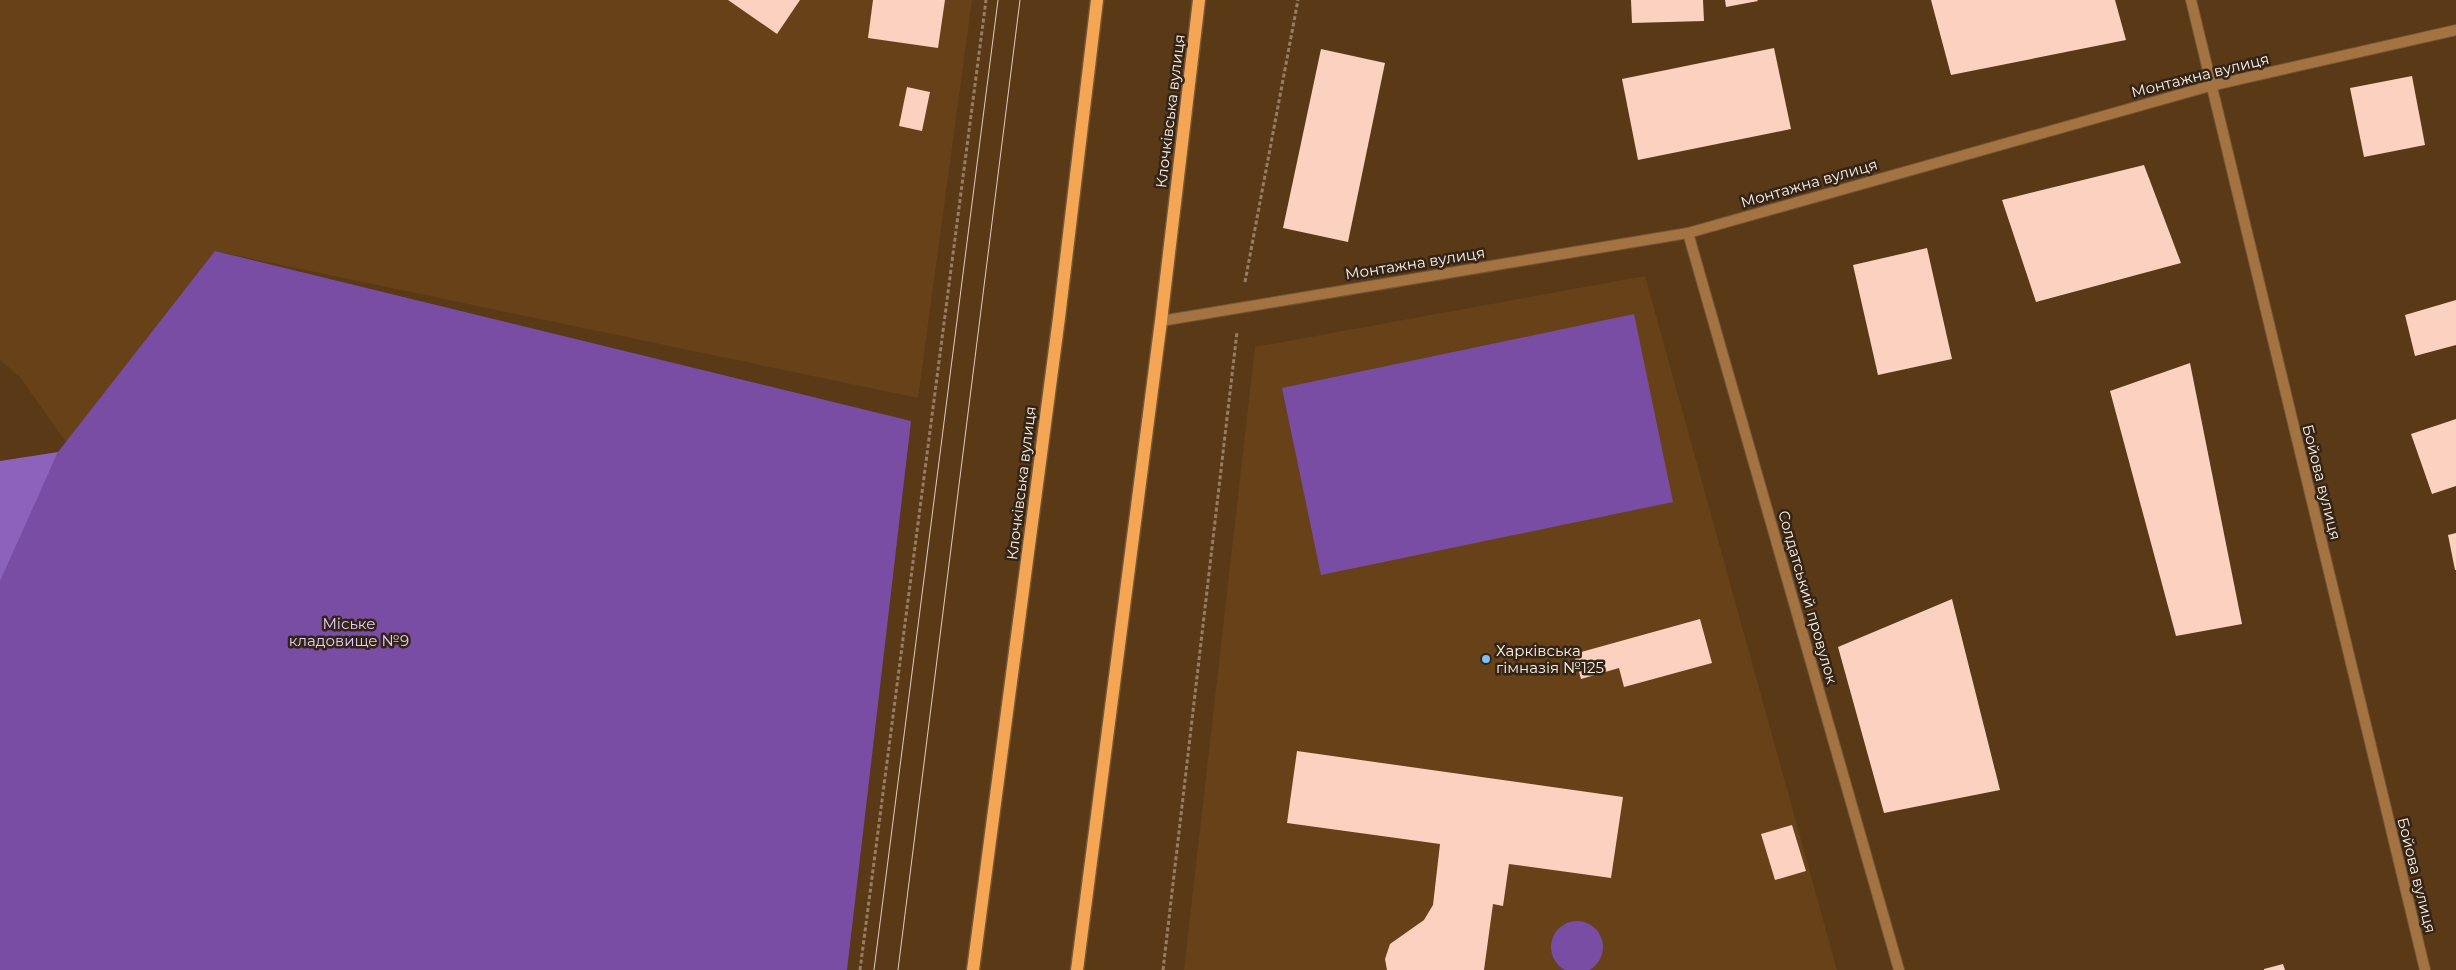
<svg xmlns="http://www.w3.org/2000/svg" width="2456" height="970" viewBox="0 0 2456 970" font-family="Montserrat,sans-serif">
<rect width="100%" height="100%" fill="#593916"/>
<g fill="#674218">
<polygon points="0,0 972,0 918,398 215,251 133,435 65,441 20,377 0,360"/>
<polygon points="1645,276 1837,970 1184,970 1255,347"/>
</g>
<g fill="#784da3">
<polygon points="215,251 911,421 847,970 0,970 0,576 58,452"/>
<polygon points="1634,314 1673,502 1321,575 1282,388"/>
<circle cx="1577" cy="947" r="26"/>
</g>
<polygon fill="#8d62ba" points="58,452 0,581 0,461"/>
<g fill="#fbd1bf">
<polygon points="728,0 800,0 777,34"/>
<polygon points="873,0 945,0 938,48 868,38"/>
<polygon points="1631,0 1703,0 1704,21 1632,23"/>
<polygon points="1725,0 1757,0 1758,1 1726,7"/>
<polygon points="1931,0 2115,0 2126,40 1951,75"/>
<polygon points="1774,48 1791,129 1638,160 1622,79"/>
<polygon points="1321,49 1385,63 1348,242 1283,228"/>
<polygon points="2412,76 2425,145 2364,157 2350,88"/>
<polygon points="907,87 930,92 922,131 899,126"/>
<polygon points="2144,165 2181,263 2036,302 2002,200"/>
<polygon points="1927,248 1952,359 1878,375 1853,265"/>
<polygon points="2456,300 2456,345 2415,356 2405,315"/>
<polygon points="2190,363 2242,624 2176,636 2110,391"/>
<polygon points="2456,419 2456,486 2432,494 2411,434"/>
<polygon points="2456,533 2456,570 2455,570 2448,535"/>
<polygon points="1952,599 2000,790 1884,813 1838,647"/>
<polygon points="1700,619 1712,663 1624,687 1619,668 1581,679 1574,654"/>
<polygon points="1297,751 1623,797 1611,878 1509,864 1503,906 1493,904 1484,970 1387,970 1385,959 1390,944 1424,920 1433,905 1440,844 1287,823"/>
<polygon points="1792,825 1806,871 1775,880 1761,834"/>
<polygon points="2283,964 2285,970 2264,970 2264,969"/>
</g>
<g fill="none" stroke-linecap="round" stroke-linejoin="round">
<defs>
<g id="street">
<polyline points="2191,0 2425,970"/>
<polyline points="1688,233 1899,970"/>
<polyline points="1161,321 1688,233 2210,86 2456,30"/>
</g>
<g id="primary">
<polyline points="973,970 1059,318 1097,0"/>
<polyline points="1077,970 1161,321 1199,0"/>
</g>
</defs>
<use href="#street" stroke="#735637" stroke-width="12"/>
<use href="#primary" stroke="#735637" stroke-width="15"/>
<g stroke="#967d63" stroke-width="3" stroke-dasharray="4 2.5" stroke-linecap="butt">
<polyline points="1245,282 1298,0"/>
<polyline points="860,970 986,0"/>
<polyline points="1163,970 1237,332"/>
</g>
<use href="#street" stroke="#a37342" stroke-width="10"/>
<use href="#primary" stroke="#f4a654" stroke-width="12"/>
<g stroke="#dfcebf" stroke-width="1">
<polyline points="874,970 998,0"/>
<polyline points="898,970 1020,0"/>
</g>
</g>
<circle fill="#7abff8" stroke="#332416" stroke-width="2" cx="1486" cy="659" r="5"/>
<g text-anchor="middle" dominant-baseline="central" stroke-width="5" stroke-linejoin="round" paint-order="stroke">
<g font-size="15" fill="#fef1e6" stroke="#332416">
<text transform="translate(2200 75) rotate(-14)">Монтажна вулиця</text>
<text transform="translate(1170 111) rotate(-83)">Клочківська вулиця</text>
<text transform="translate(1809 183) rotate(-16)">Монтажна вулиця</text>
<text transform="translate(1415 263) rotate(-9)">Монтажна вулиця</text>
<text transform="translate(2322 482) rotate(76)">Бойова вулиця</text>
<text transform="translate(1021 483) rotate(-83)">Клочківська вулиця</text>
<text transform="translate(1808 597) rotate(74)">Солдатський провулок</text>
<text transform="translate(2417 875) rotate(76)">Бойова вулиця</text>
</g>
<g font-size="15" fill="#e1ccfb" stroke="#332416">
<text x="349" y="623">Міське<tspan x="349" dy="17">кладовище №9</tspan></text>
</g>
<g font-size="15" fill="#fef1e6" stroke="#332416" text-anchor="start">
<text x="1496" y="650">Харківська<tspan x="1496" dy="17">гімназія №125</tspan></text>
</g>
</g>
</svg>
